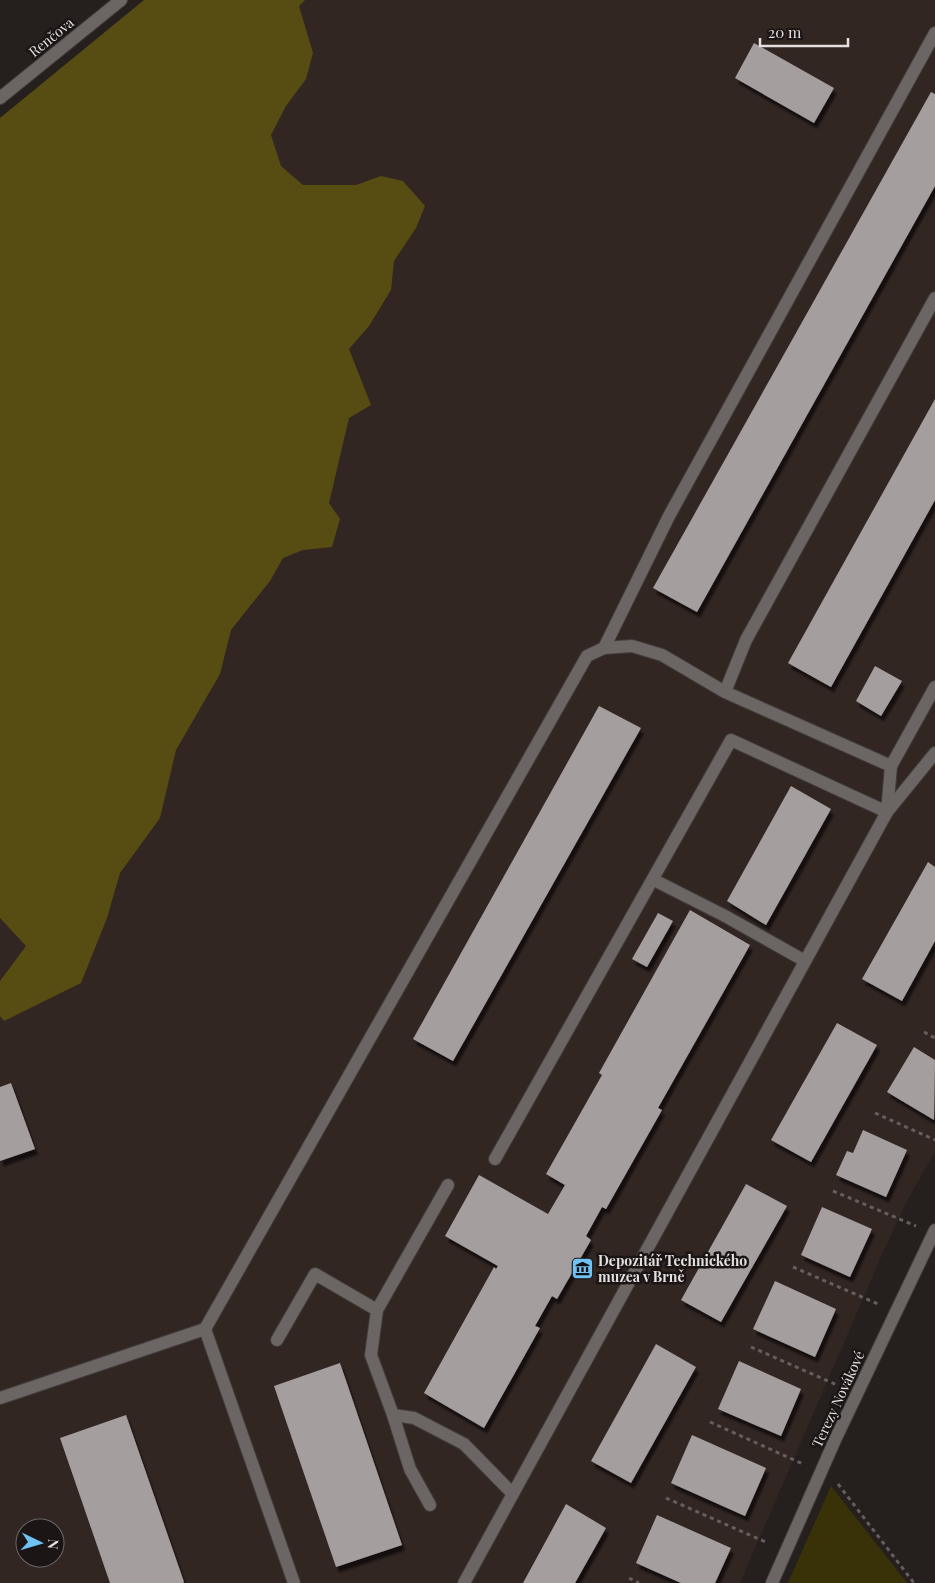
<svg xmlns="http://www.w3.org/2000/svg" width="935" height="1583" viewBox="0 0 935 1583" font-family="'Playfair Display',serif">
<defs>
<filter id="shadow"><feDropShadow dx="3" dy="5.5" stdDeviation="1" flood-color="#0009"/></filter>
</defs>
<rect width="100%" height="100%" fill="#25201e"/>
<path fill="#322623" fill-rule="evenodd" d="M149,0h786v1152l-27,47 -24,51 -144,333h-740v-1458zM25,1528h30v30h-30z"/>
<polygon fill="#393209" points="831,1486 907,1583 788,1583"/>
<polygon fill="#574c12" points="144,0 305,0 299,6 313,53 306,79 286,106 271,135 281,166 303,185 356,185 381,176 403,181 425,206 416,228 394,261 391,290 369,326 349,349 371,405 349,418 329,503 340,519 332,547 303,550 283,558 270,581 231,630 220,674 176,750 160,818 120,873 107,918 81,983 4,1021 0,1016 0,981 26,946 0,918 0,118"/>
<g fill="#a59e9f" filter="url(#shadow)">
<polygon points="754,43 834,88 814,123 735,78"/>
<polygon points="931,92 935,94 935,186 697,612 653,588"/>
<polygon points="935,399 935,500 831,687 788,663"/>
<polygon points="875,666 902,681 881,716 856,701"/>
<polygon points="599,706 641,728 453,1061 413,1039"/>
<polygon points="791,786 831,809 766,925 727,901"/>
<polygon points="928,862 935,867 935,941 902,1001 862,979"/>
<polygon points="690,910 750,945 658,1108 662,1110 606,1209 602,1207 586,1236 591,1240 557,1299 552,1296 535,1326 540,1328 484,1428 424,1393 494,1267 496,1269 498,1266 445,1236 479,1175 548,1214 565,1185 546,1174 602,1075 599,1073"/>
<polygon points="658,913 673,921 647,967 632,959"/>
<polygon points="837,1023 877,1045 811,1162 771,1140"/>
<polygon points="914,1047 935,1060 934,1120 887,1092"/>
<polygon points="11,1083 35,1149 0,1161 0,1087"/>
<polygon points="863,1130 907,1150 886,1197 836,1175 847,1151 853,1153"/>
<polygon points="746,1184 787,1206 721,1322 681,1300"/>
<polygon points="822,1207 872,1229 850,1277 801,1255"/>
<polygon points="775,1281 836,1309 815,1357 753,1329"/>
<polygon points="656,1344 696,1367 631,1483 591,1461"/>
<polygon points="739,1361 801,1389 781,1436 718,1409"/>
<polygon points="340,1363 402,1545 336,1567 274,1386"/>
<polygon points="126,1415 184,1582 183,1583 110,1583 60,1438"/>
<polygon points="692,1435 766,1468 745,1516 671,1483"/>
<polygon points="566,1504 606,1528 575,1583 523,1583"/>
<polygon points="657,1515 731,1548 715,1583 681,1583 636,1563"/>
</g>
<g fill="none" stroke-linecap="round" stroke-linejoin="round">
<defs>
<g id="service">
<polyline points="604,648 669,516 935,33"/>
<polyline points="725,692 746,640 935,298"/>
<polyline points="654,880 725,916 805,961"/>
<polyline points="495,1159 731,740 887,812 935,753"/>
<polyline points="205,1329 294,1583"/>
<polyline points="277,1340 315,1274 377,1310"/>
<polyline points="0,1398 205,1329 587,656 604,648 632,646 662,655 725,692 891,766"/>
<polyline points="393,1415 414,1418 464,1444 513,1494"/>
<polyline points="430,1505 410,1469 393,1415 371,1355 377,1310 448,1185"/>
<polyline points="464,1583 887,812 891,766 935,687"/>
</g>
<g id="minor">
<polyline points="0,98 121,0"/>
<polyline points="772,1583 835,1440 935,1230"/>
</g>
</defs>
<use href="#service" stroke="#413d3c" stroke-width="14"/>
<use href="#minor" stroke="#413d3c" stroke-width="14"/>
<g stroke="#645f5e" stroke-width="3" stroke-dasharray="4 4" stroke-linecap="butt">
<polyline points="924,1032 935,1038"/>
<polyline points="875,1113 935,1140"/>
<polyline points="833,1191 916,1226"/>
<polyline points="793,1267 878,1304"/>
<polyline points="751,1347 837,1385"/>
<polyline points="710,1422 803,1464"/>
<polyline points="838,1484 914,1583"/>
<polyline points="666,1498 768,1543"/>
<polyline points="629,1578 639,1583"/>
</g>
<use href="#service" stroke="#6b6563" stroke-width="12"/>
<use href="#minor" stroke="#6b6563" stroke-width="12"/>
</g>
<defs>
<symbol id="museum-square" viewBox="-11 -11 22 22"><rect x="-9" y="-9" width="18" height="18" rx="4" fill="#70c1f4" stroke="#1b1615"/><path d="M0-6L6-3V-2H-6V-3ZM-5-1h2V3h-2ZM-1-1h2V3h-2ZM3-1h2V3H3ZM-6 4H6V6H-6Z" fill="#111"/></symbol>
</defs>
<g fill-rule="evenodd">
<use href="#museum-square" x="570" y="1256" width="25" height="25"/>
</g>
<g text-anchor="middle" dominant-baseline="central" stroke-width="5" stroke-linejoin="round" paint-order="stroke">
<g font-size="14" fill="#e4e0df" stroke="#1b1615">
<text transform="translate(51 37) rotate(-39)">Renčova</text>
<text transform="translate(838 1399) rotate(-65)">Terezy Novákové</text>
</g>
<g font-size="14" font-weight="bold" fill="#e4e0df" stroke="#1b1615" text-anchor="start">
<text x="598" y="1260">Depozitář Technického<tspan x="598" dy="16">muzea v Brně</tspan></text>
</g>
</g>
<g transform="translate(40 1543) rotate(95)"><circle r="24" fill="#1b1615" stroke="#6b6766"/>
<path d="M0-4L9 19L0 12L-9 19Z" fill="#70c1f4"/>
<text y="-8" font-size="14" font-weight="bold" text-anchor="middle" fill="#e4e0df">N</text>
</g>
<path d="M760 38v8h88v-8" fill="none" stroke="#e4e0df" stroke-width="2.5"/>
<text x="768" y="38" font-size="15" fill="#e4e0df" stroke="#1b1615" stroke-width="4" paint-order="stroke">20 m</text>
</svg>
